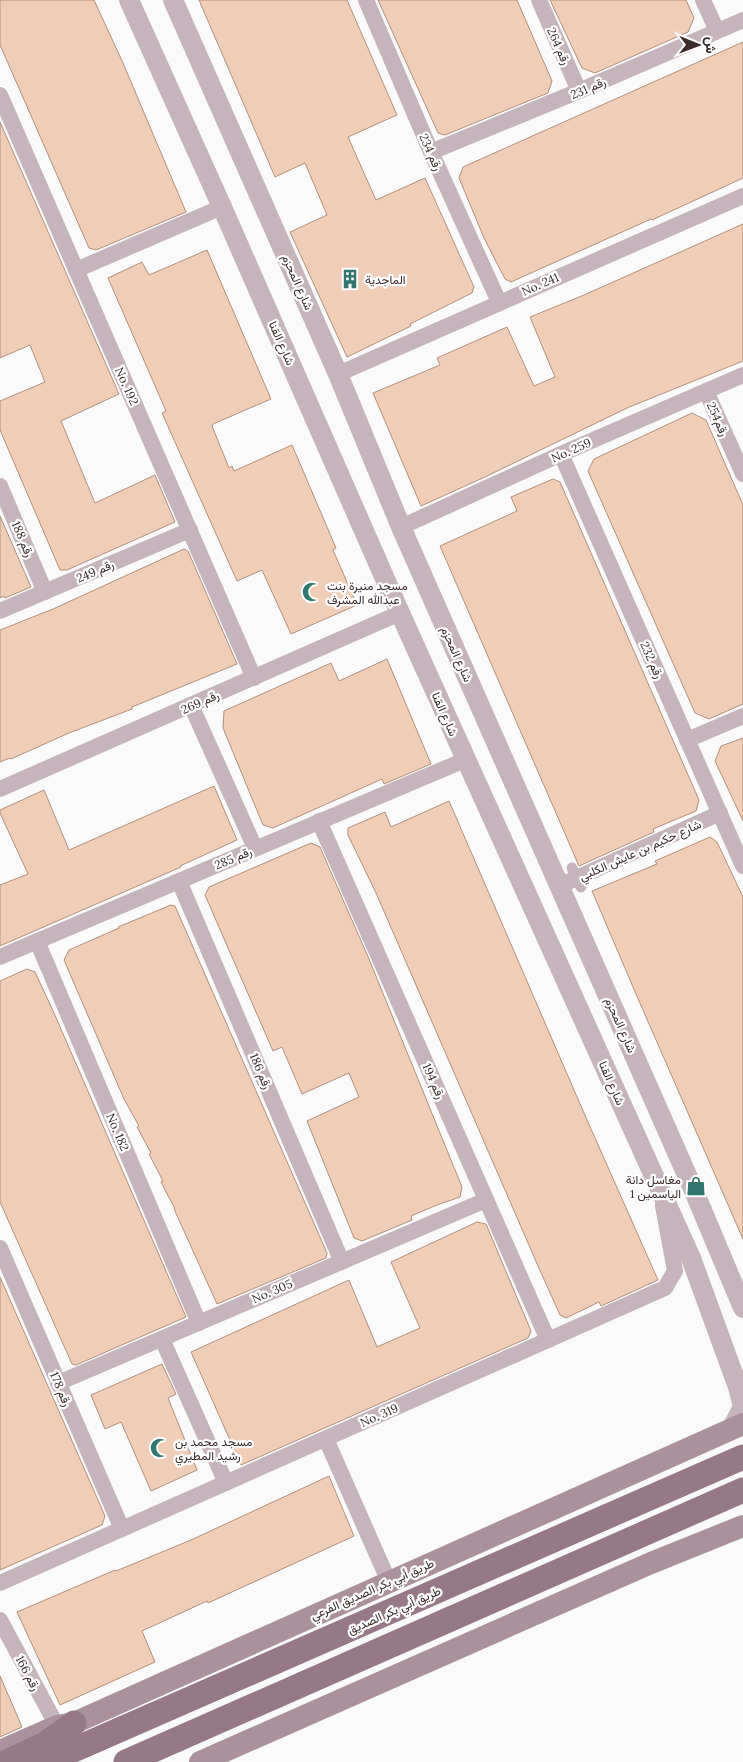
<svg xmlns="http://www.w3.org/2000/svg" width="743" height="1762" viewBox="0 0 743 1762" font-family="Lora,Vazirmatn,serif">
<rect width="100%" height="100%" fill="#fafafa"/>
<g fill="#f0cdb7" stroke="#b08f7b">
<polygon points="0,0 94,0 123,63 186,212 96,250 89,248 0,45"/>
<polygon points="199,0 347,0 397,115 348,137 376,200 425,178 474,287 472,293 410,324 411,326 347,357 290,232 327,215 305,163 275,177"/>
<polygon points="378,0 517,0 552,81 548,93 445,135 438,133"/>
<polygon points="550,0 686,0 694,18 688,32 595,73 582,68"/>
<polygon points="743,42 743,178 652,220 651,219 511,282 505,279 484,238 459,178 463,167"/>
<polygon points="0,122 119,394 61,421 95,503 155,475 175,522 67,570 60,570 0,430 0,401 45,382 30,345 0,358"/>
<polygon points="743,224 743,361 627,408 485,477 421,506 373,393 440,365 437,358 507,327 534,386 555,377 530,317 584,295"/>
<polygon points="207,250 271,399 213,424 212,426 229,468 232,466 234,471 292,445 336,548 333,550 357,605 291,634 262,570 237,581 162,413 166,411 108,278 142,262 149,275"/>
<polygon points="692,413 706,420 743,505 743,704 709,719 695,713 588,471 594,459"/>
<polygon points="553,479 560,482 699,800 696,811 653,829 654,832 579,866 440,546 517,511 511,497"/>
<polygon points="0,516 31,587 5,598 4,596 0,598"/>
<polygon points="184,549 188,551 237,664 132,707 132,709 69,733 11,759 10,758 0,762 0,630 53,609"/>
<polygon points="387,659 431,764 384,784 382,779 273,828 263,825 223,728 224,711 331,663 339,681"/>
<polygon points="743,738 743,821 715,761 721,746"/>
<polygon points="214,786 237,840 180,866 181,867 0,946 0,885 28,874 0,813 0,810 44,790 69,850"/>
<polygon points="449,801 587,1120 658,1280 601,1306 599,1302 566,1318 560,1315 538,1266 376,893 348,835 348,828 385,812 391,827"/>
<polygon points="710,837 717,842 743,897 743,1239 636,994 592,891 657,864 655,861"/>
<polygon points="311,843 320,847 369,959 462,1187 460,1197 437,1205 411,1216 412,1220 362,1241 354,1238 307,1121 359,1097 349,1073 302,1094 282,1047 273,1051 205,895 209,887"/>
<polygon points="171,905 175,906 327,1253 326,1258 217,1304 174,1209 175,1209 161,1182 163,1181 149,1154 151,1153 137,1127 139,1126 124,1099 64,960 69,950 119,928 118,927"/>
<polygon points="27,969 35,972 54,1013 186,1317 76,1365 72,1364 0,1202 0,981"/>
<polygon points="477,1222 486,1224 531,1331 528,1338 241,1465 191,1352 349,1280 377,1347 420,1328 391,1262"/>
<polygon points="0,1277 105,1516 102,1525 0,1570"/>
<polygon points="162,1364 176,1394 168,1398 197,1470 151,1491 121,1422 105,1429 91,1395"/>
<polygon points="329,1476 354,1536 208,1603 207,1601 142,1631 155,1662 60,1705 17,1612 115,1570 116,1571 191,1540"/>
<polygon points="0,1676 22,1727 0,1737"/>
</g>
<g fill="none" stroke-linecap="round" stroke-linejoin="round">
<polyline stroke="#c5b4bb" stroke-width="11" points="572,868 581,887"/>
<g stroke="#c5b4bb" stroke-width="16">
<polyline points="366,0 431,152 499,302"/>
<polyline points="539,0 579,91"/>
<polyline points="703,0 717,31"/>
<polyline points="0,95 254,678"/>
<polyline points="431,152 579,91 743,20"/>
<polyline points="76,270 222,207"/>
<polyline points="338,374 743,196"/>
<polyline points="706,391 743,474"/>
<polyline points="561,454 743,866"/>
<polyline points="0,486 45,592"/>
<polyline points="401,527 561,454 743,375"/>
<polyline points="0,611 190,530"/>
<polyline points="191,705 255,848"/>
<polyline points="687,740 743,716"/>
<polyline points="0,789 400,613"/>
<polyline points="319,821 548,1340"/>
<polyline points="179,881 342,1262"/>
<polyline points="559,886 720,813"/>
<polyline points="37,941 199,1323"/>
<polyline points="0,957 465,760"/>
<polyline points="0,1248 122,1529"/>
<polyline points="162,1339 226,1483"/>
<polyline points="58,1383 486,1200"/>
<polyline points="326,1439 389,1582"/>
<polyline points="0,1583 665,1288 675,1271 663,1206"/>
<polyline points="0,1620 57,1726"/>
</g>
<g stroke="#c5b4bb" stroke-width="20">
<polyline points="129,0 222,207 400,613 691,1258 738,1387 743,1407 731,1430"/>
<polyline points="173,0 338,374 401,527 694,1191 743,1308"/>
</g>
<g stroke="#aa919c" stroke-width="22">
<polyline points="0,1751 57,1726 74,1723 743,1424"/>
<polyline points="200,1762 651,1563 743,1526"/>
</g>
<g stroke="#967886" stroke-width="25">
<polyline points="7,1762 45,1744 74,1723"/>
<polyline points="46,1762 743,1457"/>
<polyline points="126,1762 743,1490"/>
</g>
</g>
<defs>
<symbol id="building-bare" viewBox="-9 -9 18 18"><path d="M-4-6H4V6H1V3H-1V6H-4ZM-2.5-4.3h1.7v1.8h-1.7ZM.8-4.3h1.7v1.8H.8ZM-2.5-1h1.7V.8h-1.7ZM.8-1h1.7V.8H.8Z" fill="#32776d" stroke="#fff" stroke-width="2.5" paint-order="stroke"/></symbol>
<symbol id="mosque-bare" viewBox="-9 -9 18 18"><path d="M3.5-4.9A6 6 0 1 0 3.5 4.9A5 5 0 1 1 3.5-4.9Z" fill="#32776d" stroke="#fff" stroke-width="2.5" paint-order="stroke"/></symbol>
<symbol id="shop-bare" viewBox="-9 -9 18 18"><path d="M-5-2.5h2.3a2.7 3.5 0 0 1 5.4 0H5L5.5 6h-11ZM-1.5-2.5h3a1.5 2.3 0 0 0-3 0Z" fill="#32776d" stroke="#fff" stroke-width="2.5" paint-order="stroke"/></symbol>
</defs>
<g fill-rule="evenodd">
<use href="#building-bare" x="336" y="265" width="28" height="28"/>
<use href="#mosque-bare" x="298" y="578" width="28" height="28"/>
<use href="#shop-bare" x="682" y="1172" width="28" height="28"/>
<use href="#mosque-bare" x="146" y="1434" width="28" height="28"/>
</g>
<g text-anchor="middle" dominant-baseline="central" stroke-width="4.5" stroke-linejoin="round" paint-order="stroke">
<g font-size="12" fill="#3a2a29" stroke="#fff">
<text transform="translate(559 46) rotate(66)">رقم 264</text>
<text transform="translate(588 88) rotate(-23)">رقم 231</text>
<text transform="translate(431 152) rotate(66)">رقم 234</text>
<text transform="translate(298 282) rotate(66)">شارع المحزم</text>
<text transform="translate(540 284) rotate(-24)">No. 241</text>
<text transform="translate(282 343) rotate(66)">شارع القنا</text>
<text transform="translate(127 386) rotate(66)">No. 192</text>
<text transform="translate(718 419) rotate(66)">رقم254</text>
<text transform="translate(571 450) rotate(-24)">No. 259</text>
<text transform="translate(23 539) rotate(67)">رقم 188</text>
<text transform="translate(95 571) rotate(-23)">رقم 249</text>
<text transform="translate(457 654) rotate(66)">شارع المحزم</text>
<text transform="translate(652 660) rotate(66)">رقم 232</text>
<text transform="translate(200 702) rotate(-24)">رقم 269</text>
<text transform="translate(445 714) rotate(66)">شارع القنا</text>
<text transform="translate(640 850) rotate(-24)">شارع حكيم بن عايش الكلبي</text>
<text transform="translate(233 858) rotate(-23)">رقم 285</text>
<text transform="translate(621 1025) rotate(66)">شارع المحزم</text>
<text transform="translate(261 1071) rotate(67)">رقم 186</text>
<text transform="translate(434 1081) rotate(66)">رقم 194</text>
<text transform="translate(612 1083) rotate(66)">شارع القنا</text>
<text transform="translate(118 1132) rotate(67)">No. 182</text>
<text transform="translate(272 1291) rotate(-23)">No. 305</text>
<text transform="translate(61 1389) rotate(67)">رقم 178</text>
<text transform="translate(379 1415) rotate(-24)">No. 319</text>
<text transform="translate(372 1589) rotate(-24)">طريق أبي بكر الصديق الفرعي</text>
<text transform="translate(394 1610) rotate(-24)">طريق أبي بكر الصديق</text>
<text transform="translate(28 1673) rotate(62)">رقم 166</text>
</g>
<g font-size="12" fill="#3a2a29" stroke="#fff" text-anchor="start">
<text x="365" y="279">الماجدية</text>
<text x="327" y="585">مسجد منيرة بنت<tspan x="327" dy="14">عبدالله المشرف</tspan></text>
<text x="681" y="1179" text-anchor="end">مغاسل دانة<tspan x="681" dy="14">الياسمين 1</tspan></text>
<text x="175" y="1441">مسجد محمد بن<tspan x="175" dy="14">رشيد المطيري</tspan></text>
</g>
</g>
<g transform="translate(698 45) rotate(91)" stroke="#ffffff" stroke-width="4" paint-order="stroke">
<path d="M0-4L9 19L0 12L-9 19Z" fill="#3a2a29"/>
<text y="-8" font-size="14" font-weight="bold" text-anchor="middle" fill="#3a2a29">ش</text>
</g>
</svg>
